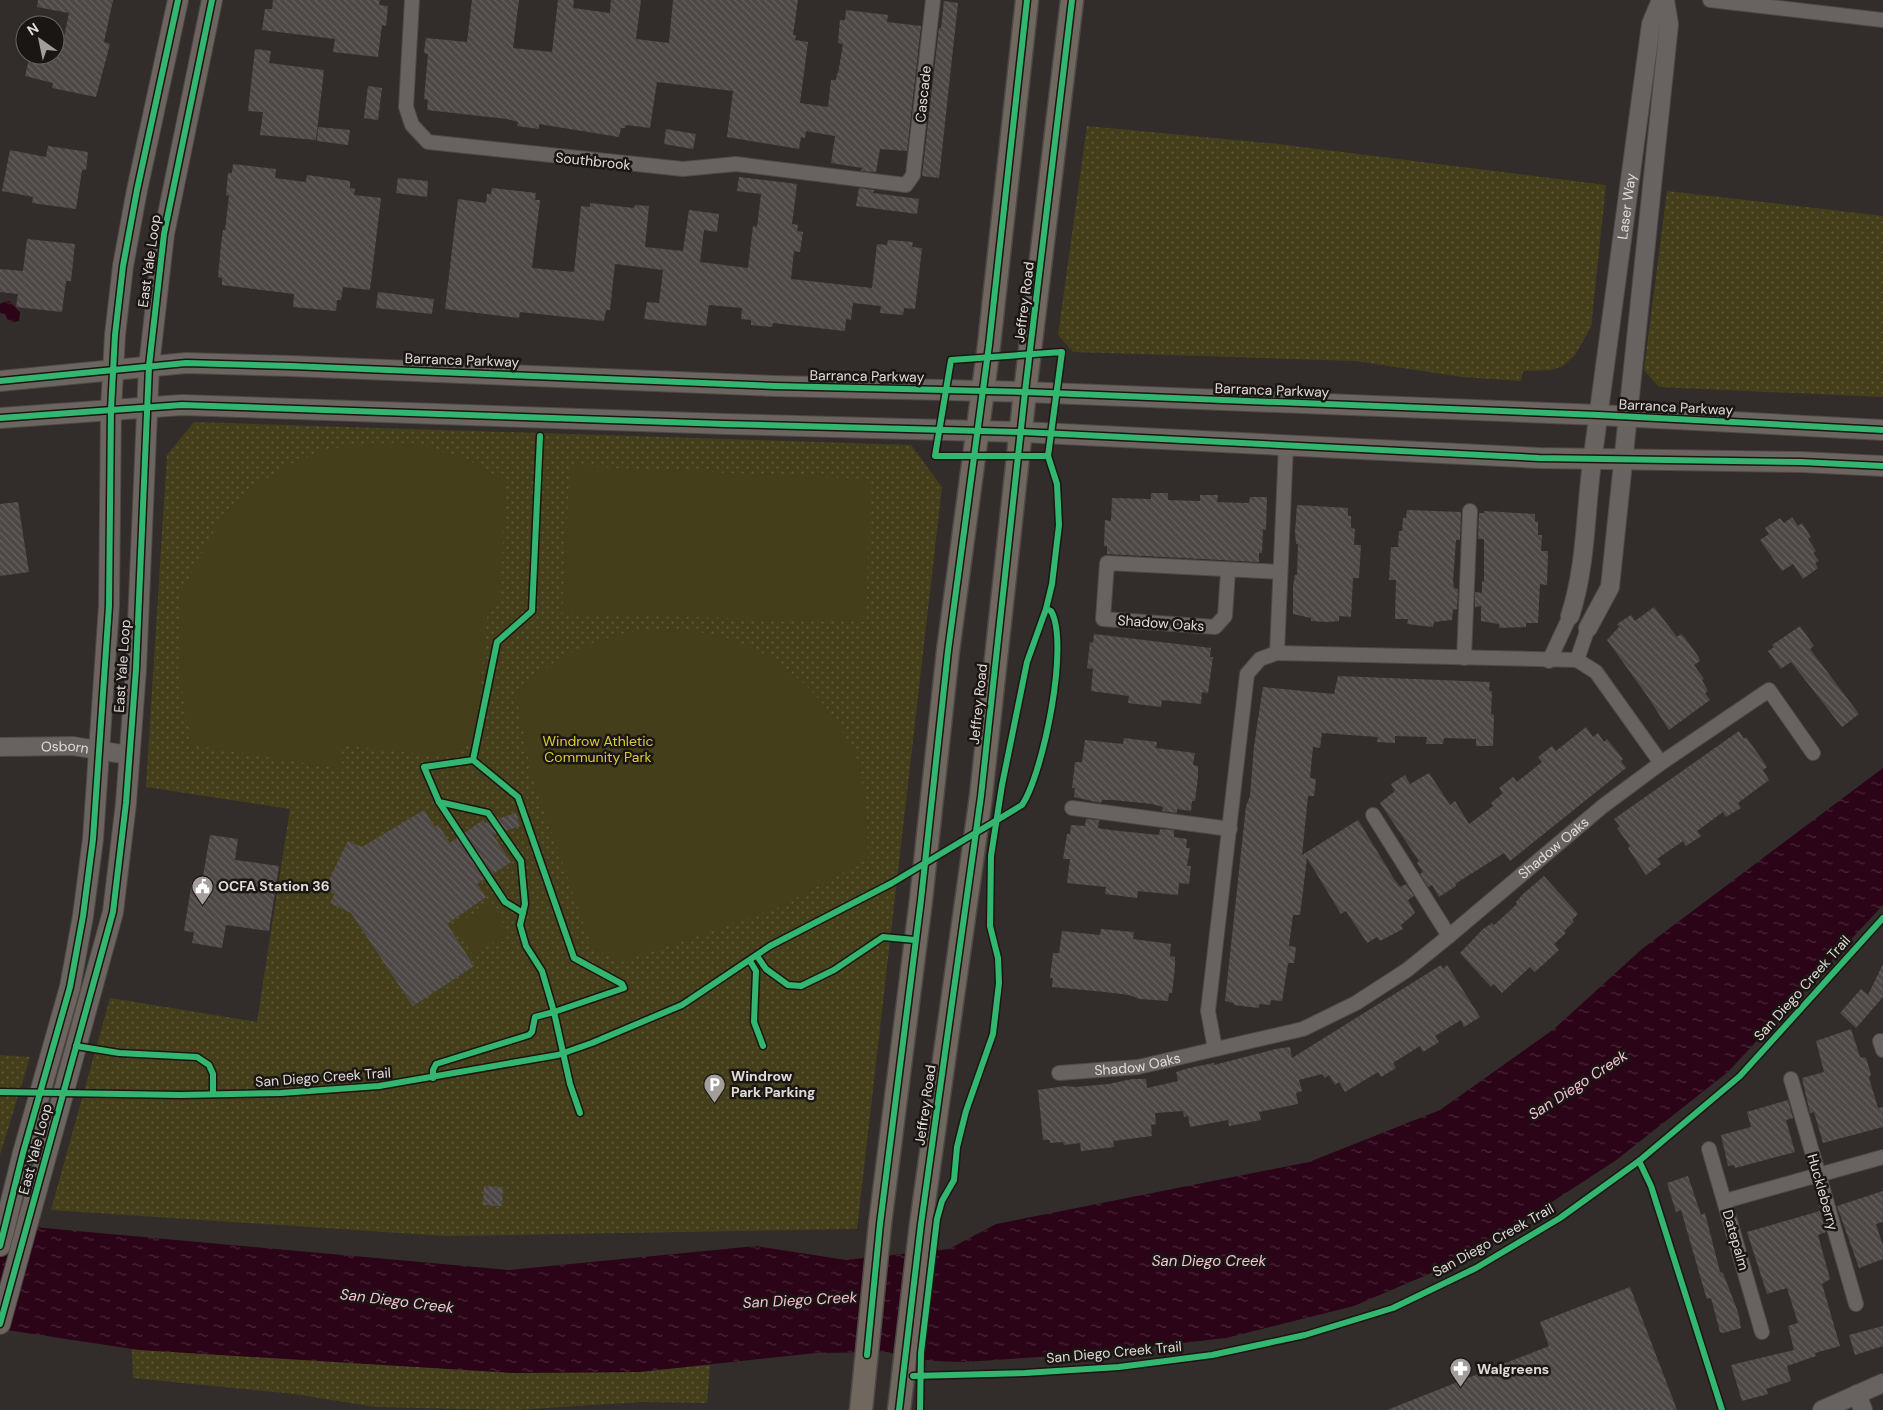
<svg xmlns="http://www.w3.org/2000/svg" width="1883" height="1410" viewBox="0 0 1883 1410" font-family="'DM Sans',sans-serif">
<defs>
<pattern id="green-dots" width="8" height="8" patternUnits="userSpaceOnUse" patternTransform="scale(1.25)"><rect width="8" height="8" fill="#443f1a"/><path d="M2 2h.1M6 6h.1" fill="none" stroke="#5f5a3b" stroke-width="1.8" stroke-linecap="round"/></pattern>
<pattern id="water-ripples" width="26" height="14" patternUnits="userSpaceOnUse" patternTransform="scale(1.25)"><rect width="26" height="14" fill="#2b0417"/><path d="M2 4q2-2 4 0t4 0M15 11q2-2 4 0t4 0" fill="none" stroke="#492838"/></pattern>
<pattern id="building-back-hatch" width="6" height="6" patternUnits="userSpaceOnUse" patternTransform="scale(1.25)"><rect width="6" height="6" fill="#4d4846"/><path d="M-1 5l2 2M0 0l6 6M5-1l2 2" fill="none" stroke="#666260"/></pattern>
</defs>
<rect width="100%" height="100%" fill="#322d2a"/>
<g fill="url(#green-dots)">
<polygon points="1087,126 1278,144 1606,185 1591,327 1575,355 1563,366 1551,370 1523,371 1521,381 1463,377 1355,361 1073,352 1058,335"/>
<polygon points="1667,191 1883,216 1883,397 1659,387 1644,370"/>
<polygon points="194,422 911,445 942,487 857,1229 446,1236 51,1210 110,998 257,1022 290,809 146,787 167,455"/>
<polygon points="0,1055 30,1057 0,1155"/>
<polygon points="132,1349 514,1373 639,1372 710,1365 707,1403 641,1402 514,1410 375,1407 295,1394 133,1378"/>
</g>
<g fill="#443f1a">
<polygon points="365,443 416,443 468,460 505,481 501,597 488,610 475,737 450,757 342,745 342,769 192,745 178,669 181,592 219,522 248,491 286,466 325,450"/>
<polygon points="570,466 870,479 866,622 562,613"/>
<path d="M654,629c31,0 69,4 97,18 47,23 90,67 107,118 10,30 9,63 10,94l-91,49 -156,54 -29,-14 -62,-179 -14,-77c43,-38 81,-57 138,-63z"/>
<polygon points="489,903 509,932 474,956 455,926"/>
</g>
<g fill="url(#water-ripples)">
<polygon points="5,301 9,301 20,312 19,321 12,322 7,319 5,314 0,313 0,304"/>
<polygon points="1883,768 1883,905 1728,1072 1615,1161 1464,1259 1354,1306 1226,1338 1085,1354 965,1362 932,1361 886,1352 816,1353 639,1372 514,1373 139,1350 0,1329 0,1224 509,1270 756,1246 846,1260 949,1249 996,1224 1309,1162 1440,1110 1554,1029 1642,949"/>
</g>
<g fill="url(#building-back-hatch)">
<polygon points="38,0 113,0 104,42 110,44 96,97 52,88 53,83 25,76 30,55 55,55 55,40 63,42 69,13 37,7"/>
<polygon points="273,0 380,0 379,5 388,6 386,26 382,25 378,57 333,52 335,39 262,30 265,9 272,9"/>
<polygon points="472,0 519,0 513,48 552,52 558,0 574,0 573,8 610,13 611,0 641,0 636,39 669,43 673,0 798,0 793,35 796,35 795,40 808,42 800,103 828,107 831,80 836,80 837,73 838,74 843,44 838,43 840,20 845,20 846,10 888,15 887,22 921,26 907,151 880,149 876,172 861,171 862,168 831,163 835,136 806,131 805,138 801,137 799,149 727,137 733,91 657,82 650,128 626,125 625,128 621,128 619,137 539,124 539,129 517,126 518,122 507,119 427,110 428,100 424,99 428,54 424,53 426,38 467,42"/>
<polygon points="944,1 958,3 939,178 922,176 939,28 941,28"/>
<polygon points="255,49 271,51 269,63 324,70 316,140 260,135 263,112 248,111"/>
<polygon points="368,86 382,88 378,120 364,118"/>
<polygon points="318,127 350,130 348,145 317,141"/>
<polygon points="666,129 696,134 693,149 664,144"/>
<polygon points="48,146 88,152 86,170 82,170 76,209 32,203 33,197 2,191 10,150 46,157"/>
<polygon points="233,164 276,169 275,178 290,180 306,182 307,175 350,181 350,188 355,189 354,195 381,198 370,290 343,287 341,300 337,300 336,311 293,307 294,294 222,285 222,278 218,277 221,245 223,230 225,230 229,196 226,195 228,173 232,173"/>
<polygon points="739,177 797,184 792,224 798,225 797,231 803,232 800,252 794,251 791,279 872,288 877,244 887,245 888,240 913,242 912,247 922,248 915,309 904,308 903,315 880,313 881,306 853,303 851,320 846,319 845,331 773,323 772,327 751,325 751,320 741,319 742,308 709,305 706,326 644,319 647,302 659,303 663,270 615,264 610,310 606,310 604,321 520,312 519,318 445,309 458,199 486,203 487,194 491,194 492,188 536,193 535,200 540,200 532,268 574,272 581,206 590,207 590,203 634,208 635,205 649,206 645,247 683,251 689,210 719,214 717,232 704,230 700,262 748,268 753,226 757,227 761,194 737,191"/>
<polygon points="398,178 428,181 427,197 396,193"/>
<polygon points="859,188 874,190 873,193 919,199 917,214 856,206"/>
<polygon points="27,239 75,244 71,281 66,281 62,312 16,307 18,294 0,292 0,269 23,271"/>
<polygon points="378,292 434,299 432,314 376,308"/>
<polygon points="1151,493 1168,493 1168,500 1200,501 1200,495 1218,495 1217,502 1249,503 1250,497 1267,497 1266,530 1263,529 1262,553 1259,553 1259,562 1107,554 1107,546 1104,546 1105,520 1111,521 1112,498 1151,499"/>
<polygon points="18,502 29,572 0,576 0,504"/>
<polygon points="1297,505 1348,508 1348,516 1351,516 1351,528 1355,529 1354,545 1361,545 1359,578 1353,578 1351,617 1339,616 1339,621 1328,622 1311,621 1311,618 1293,614 1293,586 1295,575 1297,575 1298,544 1296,544 1295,532"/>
<polygon points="1407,510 1461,512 1460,540 1456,540 1453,581 1454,588 1458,589 1457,609 1453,610 1452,620 1434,622 1433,627 1407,624 1408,619 1395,619 1396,580 1389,580 1391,547 1398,547 1399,531 1402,531 1403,518 1406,518"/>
<polygon points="1484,511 1535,514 1535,522 1538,522 1538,535 1542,535 1541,551 1548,551 1547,585 1540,584 1538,623 1526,623 1526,627 1499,628 1499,624 1481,621 1481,606 1475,607 1475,592 1482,593 1482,581 1484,582 1484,539 1478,539 1479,513 1484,513"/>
<polygon points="1792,517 1798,526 1802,523 1811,537 1808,539 1816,551 1813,553 1819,561 1815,563 1818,568 1803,579 1793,564 1782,571 1760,540 1769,534 1765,528 1780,518 1784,523"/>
<polygon points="1654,607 1677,637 1681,634 1685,638 1698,656 1700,661 1694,665 1704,679 1702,680 1708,691 1705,693 1710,700 1669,730 1648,697 1607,640 1619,627 1617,624 1631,615 1635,621"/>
<polygon points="1800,626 1814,646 1810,649 1859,714 1842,727 1791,662 1781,669 1768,651 1774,647 1772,645"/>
<polygon points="1094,634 1211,648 1210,657 1213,657 1208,693 1202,692 1201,704 1162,700 1161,707 1128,703 1129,696 1091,691 1093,669 1087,668 1090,642 1093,643"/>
<polygon points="1338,676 1490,682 1489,691 1492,691 1491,714 1494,715 1493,746 1476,746 1476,739 1444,738 1443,744 1426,744 1427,737 1395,736 1395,743 1377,742 1378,737 1322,733 1320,748 1313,747 1310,778 1316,779 1314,796 1308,796 1302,855 1358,820 1394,879 1400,887 1406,884 1414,896 1408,900 1415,913 1401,925 1403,929 1380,941 1377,937 1367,943 1346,911 1341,914 1307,858 1300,915 1293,915 1289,946 1296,947 1294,963 1288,963 1282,1001 1271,1000 1270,1005 1259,1004 1259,1008 1234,1005 1234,1003 1225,1001 1246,806 1250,796 1254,746 1263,687 1334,694"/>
<polygon points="1586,727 1593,737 1598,733 1604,742 1607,739 1623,759 1621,761 1626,768 1510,861 1504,853 1455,884 1456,886 1439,897 1432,885 1428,887 1420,874 1423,872 1417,863 1419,861 1380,803 1395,791 1391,784 1405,775 1410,784 1429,773 1450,805 1455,801 1469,824 1493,806 1491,803 1503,793 1499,788 1513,777 1517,782 1542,762 1538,757 1552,746 1556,751"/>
<polygon points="1739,731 1744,739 1746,737 1761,758 1767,767 1763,770 1769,780 1738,803 1741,808 1726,817 1723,812 1697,831 1701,836 1686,846 1683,841 1657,859 1661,864 1646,875 1628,848 1630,846 1617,828 1620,826 1614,819"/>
<polygon points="1124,738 1157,742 1156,748 1195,753 1193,765 1198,766 1198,777 1195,801 1192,801 1191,811 1177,809 1177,813 1162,811 1163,807 1152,804 1113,800 1102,800 1101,803 1074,797 1075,788 1072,788 1075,762 1082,762 1085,740 1123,744"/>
<polygon points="424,810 435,827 438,825 450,843 483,820 485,823 516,813 520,826 493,835 511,862 477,884 486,897 447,924 474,966 413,1006 351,913 330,903 335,893 325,888 348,841 362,847"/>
<polygon points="1086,819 1099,820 1098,828 1110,830 1159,835 1160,829 1174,830 1174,837 1187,839 1186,848 1190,848 1187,866 1191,866 1189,884 1179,883 1178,895 1138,891 1137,898 1105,894 1106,887 1067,883 1070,859 1063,859 1067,834 1070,834 1071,825 1085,826"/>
<polygon points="210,835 238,839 235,860 279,866 269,931 226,925 222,948 192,943 194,932 184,931 192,881 202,882"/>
<polygon points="1544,876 1578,914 1572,920 1574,922 1564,931 1566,933 1554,944 1559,950 1535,972 1530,967 1502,993 1494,984 1491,987 1460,953 1483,929 1492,923 1494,925 1517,904 1516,902 1523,894"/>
<polygon points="1101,929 1134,932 1133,939 1171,944 1170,956 1175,957 1175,967 1172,993 1169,993 1168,1001 1140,999 1129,995 1105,992 1052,987 1053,978 1050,978 1053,953 1059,953 1062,931 1100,935"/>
<polygon points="1883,964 1883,997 1856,1028 1840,1013 1861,989 1868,995"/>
<polygon points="1441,965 1443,969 1447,965 1480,1017 1464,1027 1461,1020 1435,1036 1439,1042 1423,1052 1420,1046 1393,1063 1396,1068 1381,1077 1378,1072 1345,1092 1339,1082 1335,1085 1329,1075 1325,1078 1322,1074 1299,1080 1302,1091 1296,1093 1298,1104 1259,1112 1261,1120 1229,1126 1228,1120 1190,1127 1188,1116 1184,1117 1183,1111 1155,1113 1156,1124 1151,1125 1152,1136 1113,1141 1114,1147 1081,1151 1080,1143 1064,1145 1063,1142 1050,1143 1050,1140 1043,1140 1038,1090 1065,1086 1076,1087 1108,1084 1133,1079 1146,1079 1147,1088 1178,1081 1176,1072 1189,1068 1214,1063 1214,1065 1276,1049 1290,1047 1292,1058"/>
<polygon points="1851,1029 1860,1057 1866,1058 1871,1074 1869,1078 1878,1108 1883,1107 1883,1127 1823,1143 1814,1112 1810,1113 1802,1078 1824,1072 1816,1041"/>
<polygon points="1788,1100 1793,1118 1786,1120 1795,1152 1735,1168 1734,1165 1728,1166 1721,1135 1751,1127 1747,1112"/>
<polygon points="1688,1176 1701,1215 1705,1213 1720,1272 1723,1273 1738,1312 1741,1328 1723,1333 1720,1332 1711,1298 1707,1299 1705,1293 1681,1210 1676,1212 1667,1183"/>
<polygon points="484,1186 503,1187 502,1206 483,1205"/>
<polygon points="1883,1191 1883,1222 1876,1224 1883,1246 1883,1259 1859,1268 1837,1206"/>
<polygon points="1820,1211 1826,1232 1818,1235 1830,1279 1822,1284 1840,1346 1815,1353 1816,1356 1787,1366 1791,1381 1766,1389 1768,1394 1742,1401 1731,1365 1794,1350 1788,1326 1798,1323 1787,1288 1767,1294 1747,1232"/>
<polygon points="1630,1287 1677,1410 1387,1410 1549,1346 1540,1322"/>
<polygon points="1883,1326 1883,1346 1855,1355 1849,1335"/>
</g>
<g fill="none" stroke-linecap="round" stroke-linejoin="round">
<defs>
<g id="minor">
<polyline points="412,0 406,107 412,125 428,142 683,169 736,164 906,185 913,175 933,0"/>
<polyline points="1710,0 1883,20"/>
<polyline points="1228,571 1225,616 1215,627 1103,619 1107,563 1280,572"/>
<polyline points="1277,653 1286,445"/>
<polyline points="1464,658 1470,511"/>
<polyline points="1577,660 1588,628"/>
<polyline points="1549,661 1570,616"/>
<polyline points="1072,808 1230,829"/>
<polyline points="1373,815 1449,936"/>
<polyline points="1880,1041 1883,1050"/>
<polyline points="1215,1049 1208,1011 1247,674 1260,659 1277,653 1577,660 1596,672 1661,763"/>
<path id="s1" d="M1059,1073l79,-6 165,-38 53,-26 51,-33 42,-34 154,-130 58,-43 108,-73 44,63"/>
<polyline points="1791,1079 1856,1304"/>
<polyline points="1709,1149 1762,1332"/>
<polyline points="1725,1201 1883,1157"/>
</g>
<g id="tertiary">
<path id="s2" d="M1570,616c17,-52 15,-107 23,-161 20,-143 38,-287 58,-431l10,-24"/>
<polyline points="1588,628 1610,587 1669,24 1665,0"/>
<path id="s3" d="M0,747l73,-1 55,9"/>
<polyline points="1857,1394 1863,1410"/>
<polyline points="1822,1410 1883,1383"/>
</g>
<g id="secondary">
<polyline points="0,381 186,363 291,366 775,386 1025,392 1599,415 1883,430"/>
<polyline points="0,418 182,405 725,424 1022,432 1539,458 1801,462 1883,466"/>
<polyline points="0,1246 23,1153 70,987 83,916 93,839 109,606 111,409 115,335 123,266 137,190 178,0"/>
<polyline points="0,1324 113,912 126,803 136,669 149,366 164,234 212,0"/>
</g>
<g id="primary">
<polyline points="861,1410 880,1224 921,900 948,651 989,345 1027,0"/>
<polyline points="899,1410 921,1224 981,796 1025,392 1072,0"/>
</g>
</defs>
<use href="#minor" stroke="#4e4947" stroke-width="16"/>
<use href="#tertiary" stroke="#4e4947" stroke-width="20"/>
<use href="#secondary" stroke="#4e4947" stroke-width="22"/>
<use href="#primary" stroke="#4e4947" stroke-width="25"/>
<use href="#minor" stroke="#686361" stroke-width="14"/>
<use href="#tertiary" stroke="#686361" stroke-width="18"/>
<use href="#secondary" stroke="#6c655f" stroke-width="20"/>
<use href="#primary" stroke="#70685e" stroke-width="22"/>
<defs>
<g id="cycleway">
<polyline points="0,381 186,363 291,366 775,386 1025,392 1599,415 1883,430"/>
<polyline points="0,418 182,405 725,424 1022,432 1539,458 1801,462 1883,466"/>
<polyline points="473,760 424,767 439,802 488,813 521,861 525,904 520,925 526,946 542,971 554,1012 624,988 622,984 574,958 518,797 473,760 497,642 532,611 540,436"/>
<polyline points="439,802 505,902 523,913"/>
<polyline points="757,956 766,969 788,985 801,986 834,970 883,937 915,940"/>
<polyline points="750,961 756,971 754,1022 763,1046"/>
<polyline points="76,1046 119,1053 197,1057 209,1065 213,1074 213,1094"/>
<polyline points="433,1078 433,1070 436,1064 529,1035 532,1032 535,1017 554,1012 570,1084 580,1113"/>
<path d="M0,1092l181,3 100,-2 98,-7 179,-31 34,-12 90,-38 88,-59 122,-63 130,-78c21,-31 48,-162 29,-194l-5,-2"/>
<polyline points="1639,1161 1651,1186 1722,1410"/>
<polyline points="0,1246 23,1153 70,987 83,916 93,839 109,606 111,409 115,335 123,266 137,190 178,0"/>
<polyline points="0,1324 113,912 126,803 136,669 149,366 164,234 212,0"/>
<polyline points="867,1355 880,1224 921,900 948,651 989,345 1027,0"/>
<polyline points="913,1376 1025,1373 1119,1367 1212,1355 1305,1335 1393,1308 1476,1268 1560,1218 1639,1161 1740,1076 1883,918"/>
<polyline points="899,1410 921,1224 981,796 1025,392 1072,0"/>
<polyline points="920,1410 921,1353 937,1219 942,1201 954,1180 957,1147 966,1111 993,1034 999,983 998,958 990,926 991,856 1002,785 1027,662 1046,609 1052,584 1059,525 1057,484 1048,456 1062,352 951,360 935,456 1048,456"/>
</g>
</defs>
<use href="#cycleway" stroke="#1a1613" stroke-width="9"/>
<use href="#cycleway" stroke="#33b770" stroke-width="6"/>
</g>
<defs>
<symbol id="civic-pin" viewBox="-11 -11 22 30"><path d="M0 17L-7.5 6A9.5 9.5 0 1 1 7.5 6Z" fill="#a49e9b" stroke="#1a1613"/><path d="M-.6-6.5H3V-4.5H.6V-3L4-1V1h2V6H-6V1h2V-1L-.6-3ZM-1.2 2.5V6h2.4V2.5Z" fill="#fff"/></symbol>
<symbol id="parking-pin" viewBox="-11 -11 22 30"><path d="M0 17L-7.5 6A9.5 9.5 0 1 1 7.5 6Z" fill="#a49e9b" stroke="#1a1613"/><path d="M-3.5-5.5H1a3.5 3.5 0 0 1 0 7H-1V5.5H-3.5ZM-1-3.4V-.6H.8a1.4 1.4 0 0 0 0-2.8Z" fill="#fff"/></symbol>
<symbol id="pharmacy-pin" viewBox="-11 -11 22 30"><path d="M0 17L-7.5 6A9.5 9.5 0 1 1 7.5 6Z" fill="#a49e9b" stroke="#1a1613"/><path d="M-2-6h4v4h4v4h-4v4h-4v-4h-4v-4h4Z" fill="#fff"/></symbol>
</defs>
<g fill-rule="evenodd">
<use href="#civic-pin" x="190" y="874" width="25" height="34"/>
<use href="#parking-pin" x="702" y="1072" width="25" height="34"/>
<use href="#pharmacy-pin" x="1448" y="1356" width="25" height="34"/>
</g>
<g text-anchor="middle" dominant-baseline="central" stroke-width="5" stroke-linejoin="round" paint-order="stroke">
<g font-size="14" fill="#e2dbd8" stroke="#1a1613">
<text transform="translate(923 94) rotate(-84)">Cascade</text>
<text transform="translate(593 161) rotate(6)">Southbrook</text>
<text stroke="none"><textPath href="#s2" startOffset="414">Laser Way</textPath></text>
<text transform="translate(149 261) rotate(-82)">East Yale Loop</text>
<text transform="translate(1024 302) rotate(-83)">Jeffrey Road</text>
<text transform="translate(462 360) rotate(2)">Barranca Parkway</text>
<text transform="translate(867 376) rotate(1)">Barranca Parkway</text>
<text transform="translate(1272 390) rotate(2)">Barranca Parkway</text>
<text transform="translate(1676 407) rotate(3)">Barranca Parkway</text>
<text transform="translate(1161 623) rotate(4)">Shadow Oaks</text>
<text transform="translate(122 666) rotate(-86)">East Yale Loop</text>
<text transform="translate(978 704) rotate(-84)">Jeffrey Road</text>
<text stroke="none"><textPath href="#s3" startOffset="65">Osborn</textPath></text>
<text stroke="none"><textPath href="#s1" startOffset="559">Shadow Oaks</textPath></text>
<text transform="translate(1802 988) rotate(-48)">San Diego Creek Trail</text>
<text stroke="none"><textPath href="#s1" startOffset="79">Shadow Oaks</textPath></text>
<text transform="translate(323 1077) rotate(-4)">San Diego Creek Trail</text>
<text transform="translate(925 1105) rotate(-82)">Jeffrey Road</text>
<text transform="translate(35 1149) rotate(-75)">East Yale Loop</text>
<text transform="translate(1823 1192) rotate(74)">Huckleberry</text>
<text transform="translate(1493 1240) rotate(-29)">San Diego Creek Trail</text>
<text transform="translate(1736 1240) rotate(74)">Datepalm</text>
<text transform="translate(1114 1352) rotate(-5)">San Diego Creek Trail</text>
</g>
<g font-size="14" fill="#dccb39" stroke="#1a1613">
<text x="598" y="741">Windrow Athletic<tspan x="598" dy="16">Community Park</tspan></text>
</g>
<g font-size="14" font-weight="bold" fill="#e2dbd8" stroke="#1a1613" text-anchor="start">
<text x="218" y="886">OCFA Station 36</text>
<text x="731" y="1076">Windrow<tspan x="731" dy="16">Park Parking</tspan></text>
<text x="1477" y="1369">Walgreens</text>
</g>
<g font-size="15" font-style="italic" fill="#f6c3d6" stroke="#1a1613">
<text transform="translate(1578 1085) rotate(-33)">San Diego Creek</text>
<text x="1209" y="1261">San Diego Creek</text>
<text transform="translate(800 1300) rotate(-3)">San Diego Creek</text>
<text transform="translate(397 1301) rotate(7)">San Diego Creek</text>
</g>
</g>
<g transform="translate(40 40) rotate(327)"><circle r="24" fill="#1a1613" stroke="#6a6562"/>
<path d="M0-4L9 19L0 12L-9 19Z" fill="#a49e9b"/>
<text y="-8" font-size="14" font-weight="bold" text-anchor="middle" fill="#e2dbd8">N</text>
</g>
</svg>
